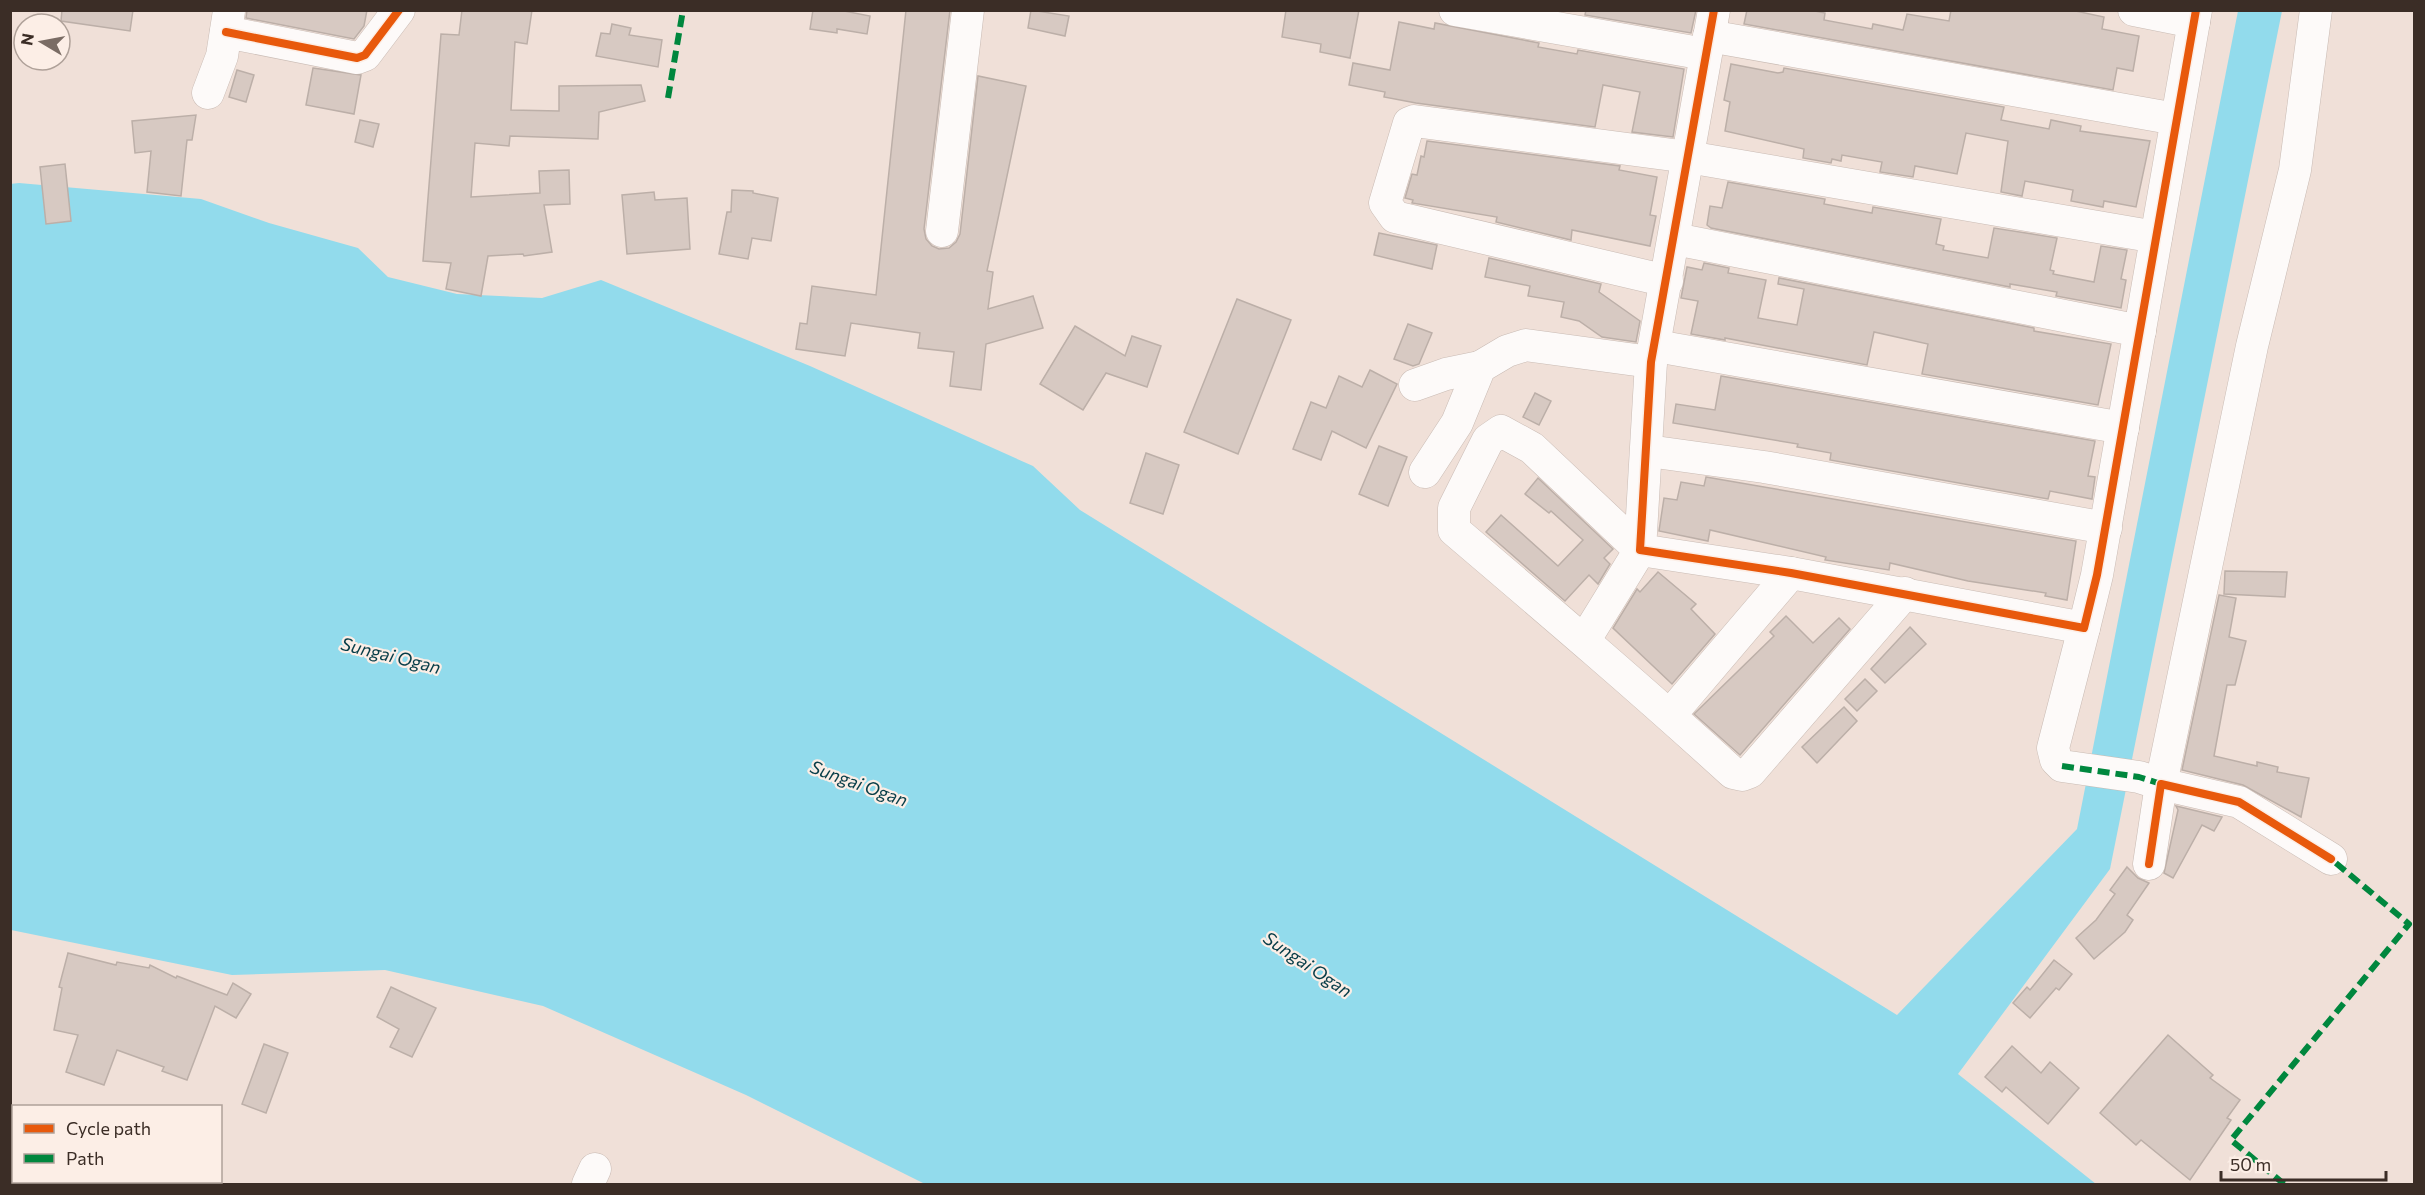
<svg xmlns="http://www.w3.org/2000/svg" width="2425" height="1195" viewBox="0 0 2425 1195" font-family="Commissioner,sans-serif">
<rect width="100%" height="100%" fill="#f0e0d8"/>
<polygon fill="#92dbec" points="2238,11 2282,11 2110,869 1958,1074 2096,1184 925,1184 746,1095 543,1006 385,970 232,975 11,930 10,184 19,183 201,199 269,223 358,248 388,277 457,294 542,298 601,280 810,366 1033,466 1080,510 1897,1015 2077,829"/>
<g fill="#d7c9c2" stroke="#bcafa8" stroke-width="1.5">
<polygon points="62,10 133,10 130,31 61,21"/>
<polygon points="247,10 367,10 364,26 354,39 246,18"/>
<polygon points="462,10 532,10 527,44 515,42 511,110 559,111 559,86 641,85 645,101 599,112 598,139 510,136 509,146 475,143 471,197 540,193 539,171 569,170 570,204 544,205 552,252 524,256 523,254 488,256 481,296 446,289 451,263 423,261 441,34 459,35"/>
<polygon points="813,10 839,10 870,16 867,34 837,29 837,33 810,29"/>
<polygon points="906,10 950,10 924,229 926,239 932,246 939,249 949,248 956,242 960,234 978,76 1026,86 987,271 993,272 988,309 1033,296 1043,328 986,344 981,390 950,386 954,352 918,348 920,333 851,323 845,356 796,349 800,323 807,324 812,286 876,295"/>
<polygon points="1031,10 1069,16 1065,36 1028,28"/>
<polygon points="1286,10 1359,10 1350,58 1320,52 1321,44 1282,37"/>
<polygon points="1586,10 1696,10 1691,33 1585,15"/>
<polygon points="1747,10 1810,10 1825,13 1824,20 1872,29 1873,24 1903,30 1907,14 1949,21 1951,10 2071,10 2104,17 2102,29 2139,36 2133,71 2117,68 2113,90 1744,24"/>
<polygon points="1399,22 1434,29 1435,23 1539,43 1538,47 1577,54 1578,50 1684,69 1673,137 1632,132 1640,92 1603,85 1595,127 1416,103 1384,97 1385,92 1349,85 1353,63 1390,70"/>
<polygon points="612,24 631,28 629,35 662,40 658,67 596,56 601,33 610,34"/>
<polygon points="1731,64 1778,73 1783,72 1784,68 2004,107 2001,120 2049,129 2051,120 2081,126 2080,131 2150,141 2136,207 2104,201 2103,207 2071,201 2073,190 2025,181 2022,196 2001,192 2008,141 1966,133 1957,174 1915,166 1913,177 1880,172 1882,162 1842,155 1841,161 1832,159 1831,163 1803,158 1804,149 1725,131 1730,102 1724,100"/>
<polygon points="313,68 361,75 354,114 306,105"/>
<polygon points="237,70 254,75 246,102 229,97"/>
<polygon points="196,115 192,140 187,140 181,196 147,192 151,151 135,153 132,121"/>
<polygon points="360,120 379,124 373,147 355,142"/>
<polygon points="1427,141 1620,166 1619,170 1657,177 1650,215 1656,216 1650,246 1572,230 1571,240 1496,222 1497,217 1412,203 1413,200 1405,198 1412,174 1417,175 1421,156 1424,157"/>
<polygon points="65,164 71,221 46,224 40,167"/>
<polygon points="1728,182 1825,199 1824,204 1872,213 1873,207 1941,219 1936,244 1944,246 1943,250 1988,258 1994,228 2057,238 2050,270 2054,271 2053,274 2094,282 2101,246 2127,250 2121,279 2126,280 2121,308 2056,296 2057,292 2010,284 2010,287 1711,228 1707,225 1710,206 1722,208"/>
<polygon points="732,190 753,191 753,193 778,198 771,241 752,238 748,259 719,254 727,212 731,212"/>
<polygon points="654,192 655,200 687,198 690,249 627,254 622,195"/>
<polygon points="1379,233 1437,245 1432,269 1374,255"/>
<polygon points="1489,258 1601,284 1599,292 1640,321 1636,342 1602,337 1579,321 1561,317 1564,302 1528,296 1530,286 1485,277"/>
<polygon points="1704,263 1729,268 1728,273 1766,280 1758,318 1797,325 1804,289 1778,284 1779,278 2034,328 2034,331 2111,344 2098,405 1922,374 1928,344 1874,332 1867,365 1725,338 1725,340 1691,334 1698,301 1681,298 1687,267 1702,270"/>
<polygon points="1237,299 1291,320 1238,454 1184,432"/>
<polygon points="1408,324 1432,333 1419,364 1413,366 1394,359"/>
<polygon points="1075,326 1125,356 1132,336 1161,346 1147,387 1106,373 1083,410 1040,384"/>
<polygon points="1370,370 1397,384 1366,448 1332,431 1321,460 1293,449 1311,402 1326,408 1339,376 1362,387"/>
<polygon points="1721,376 2095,441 2088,476 2095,477 2092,499 2050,491 2048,499 1830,460 1831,453 1797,447 1798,444 1673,423 1676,404 1715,410"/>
<polygon points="1535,393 1551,401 1539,425 1523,417"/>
<polygon points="1379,446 1407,457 1388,506 1359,494"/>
<polygon points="1146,453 1179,465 1163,514 1130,503"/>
<polygon points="1706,477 2076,541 2067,600 2045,596 2046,593 1968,581 1890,563 1889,570 1825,560 1826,557 1710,530 1708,541 1659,531 1664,498 1677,500 1681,482 1704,486"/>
<polygon points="1538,478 1613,549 1604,558 1610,564 1598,584 1589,575 1565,601 1486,532 1501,515 1558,566 1583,540 1551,511 1549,513 1525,494"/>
<polygon points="2225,571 2287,572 2285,597 2224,594"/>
<polygon points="1658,572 1696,604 1691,609 1715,634 1672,684 1613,628 1637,589 1640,592"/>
<polygon points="2219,595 2236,598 2229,637 2246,641 2235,685 2227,685 2214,756 2257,766 2257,762 2278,767 2277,772 2309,778 2301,817 2243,785 2182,770"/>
<polygon points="1786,616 1813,643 1839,618 1850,629 1740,755 1694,714 1774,636 1770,632"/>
<polygon points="1910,627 1926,644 1885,683 1871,669"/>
<polygon points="1865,679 1877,691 1857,711 1845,699"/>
<polygon points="1844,707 1857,721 1817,763 1802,747"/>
<polygon points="2176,806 2222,817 2214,831 2202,825 2173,878 2164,873 2178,810"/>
<polygon points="2127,867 2138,878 2149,883 2127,915 2133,920 2125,932 2094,959 2076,938 2096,920 2115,894 2110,890"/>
<polygon points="68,953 116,965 117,962 149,968 150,965 176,978 177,976 227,995 233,983 251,994 236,1018 215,1006 187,1080 162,1071 164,1067 117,1050 104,1085 66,1072 78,1035 54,1030 62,988 59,987"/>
<polygon points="2054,960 2072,974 2059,990 2056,988 2030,1018 2013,1003 2027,987 2030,990"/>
<polygon points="391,987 436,1008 412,1057 390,1047 399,1029 377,1017"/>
<polygon points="2168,1035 2213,1075 2210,1078 2240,1100 2227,1118 2231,1120 2190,1180 2141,1140 2136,1145 2100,1113"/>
<polygon points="264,1044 288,1053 266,1113 242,1104"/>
<polygon points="2012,1046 2041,1073 2050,1062 2079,1088 2048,1124 2006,1087 2002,1092 1985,1077"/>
</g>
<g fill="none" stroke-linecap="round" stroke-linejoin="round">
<defs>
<g id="minor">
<polyline points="1455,10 1705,54"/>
<polyline points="1714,10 1651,362 1640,550 1791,573 2084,628 2097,575 2196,10"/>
<polyline points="2134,10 2194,22"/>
<polyline points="226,32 357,58 365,55 399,10"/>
<polyline points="1709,36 2176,119"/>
<polyline points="208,93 222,56 229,11"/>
<polyline points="942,231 968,10"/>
<polyline points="1675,239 2140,331"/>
<polyline points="1667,281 1395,217 1385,203 1409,123 1414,121 1688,157 2156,237"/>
<polyline points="1656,346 2123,428"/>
<polyline points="1415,385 1446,374 1480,367"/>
<polyline points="1648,451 1764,467 2106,528"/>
<polyline points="1425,472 1457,423 1480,367 1507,351 1526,345 1651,362"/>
<polyline points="2084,628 2053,748 2056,760 2062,766 2139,777 2161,784 2252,346 2295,170 2316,10"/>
<path d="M1584,641l56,-91 -108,-102 -31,-17 -13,9 -34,68v22c94,80 188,160 279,243l9,2 8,-3 155,-179"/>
<polyline points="1670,715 1791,573"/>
<polyline points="2149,864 2161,784 2239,802 2331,859"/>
<polyline points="588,1184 595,1169"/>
</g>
</defs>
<use href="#minor" stroke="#c9bbb4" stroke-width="33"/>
<use href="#minor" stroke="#fdfaf9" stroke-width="32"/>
<g stroke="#00873e" stroke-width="6" stroke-dasharray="12 6" stroke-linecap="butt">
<polyline points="668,98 683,10"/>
<polyline points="2062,766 2139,777 2161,784"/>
<polyline points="2284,1184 2231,1140 2409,924 2331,859"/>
</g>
<defs>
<g id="cycleway">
<polyline points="1714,10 1651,362 1640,550 1791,573 2084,628 2097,575 2196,10"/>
<polyline points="226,32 357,58 365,55 399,10"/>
<polyline points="2149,864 2161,784 2239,802 2331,859"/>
</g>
</defs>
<use href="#cycleway" stroke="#fceee6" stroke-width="11"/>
<use href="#cycleway" stroke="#e8590c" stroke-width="8"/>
</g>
<g text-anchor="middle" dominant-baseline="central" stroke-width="4.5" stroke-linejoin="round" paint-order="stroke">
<g font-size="18" font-style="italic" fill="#073d48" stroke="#fceee6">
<text transform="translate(391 655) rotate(14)">Sungai Ogan</text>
<text transform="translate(859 783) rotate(20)">Sungai Ogan</text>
<text transform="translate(1308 964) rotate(34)">Sungai Ogan</text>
</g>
</g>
<rect width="2425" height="1195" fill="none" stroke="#3b2d26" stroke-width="24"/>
<rect x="12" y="1105" width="210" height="78" fill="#fceee6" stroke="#afa199" stroke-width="1.5"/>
<rect x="24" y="1124" width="30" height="9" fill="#e8590c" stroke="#afa199" stroke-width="1.5"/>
<text x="66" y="1135" font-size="18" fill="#3b2d26">Cycle path</text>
<rect x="24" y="1154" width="30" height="9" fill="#00873e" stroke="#afa199" stroke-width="1.5"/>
<text x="66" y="1165" font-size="18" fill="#3b2d26">Path</text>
<g transform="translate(42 42) rotate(280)"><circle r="28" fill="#fceee6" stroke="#afa199" stroke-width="1.5"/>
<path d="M0-4.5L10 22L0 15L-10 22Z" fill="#7a6c64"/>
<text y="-9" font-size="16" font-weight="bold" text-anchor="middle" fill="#3b2d26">N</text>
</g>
<path d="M2221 1171v9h165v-9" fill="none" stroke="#3b2d26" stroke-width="3"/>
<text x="2230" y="1171" font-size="18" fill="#3b2d26" stroke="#fceee6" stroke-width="4.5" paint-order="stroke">50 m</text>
</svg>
